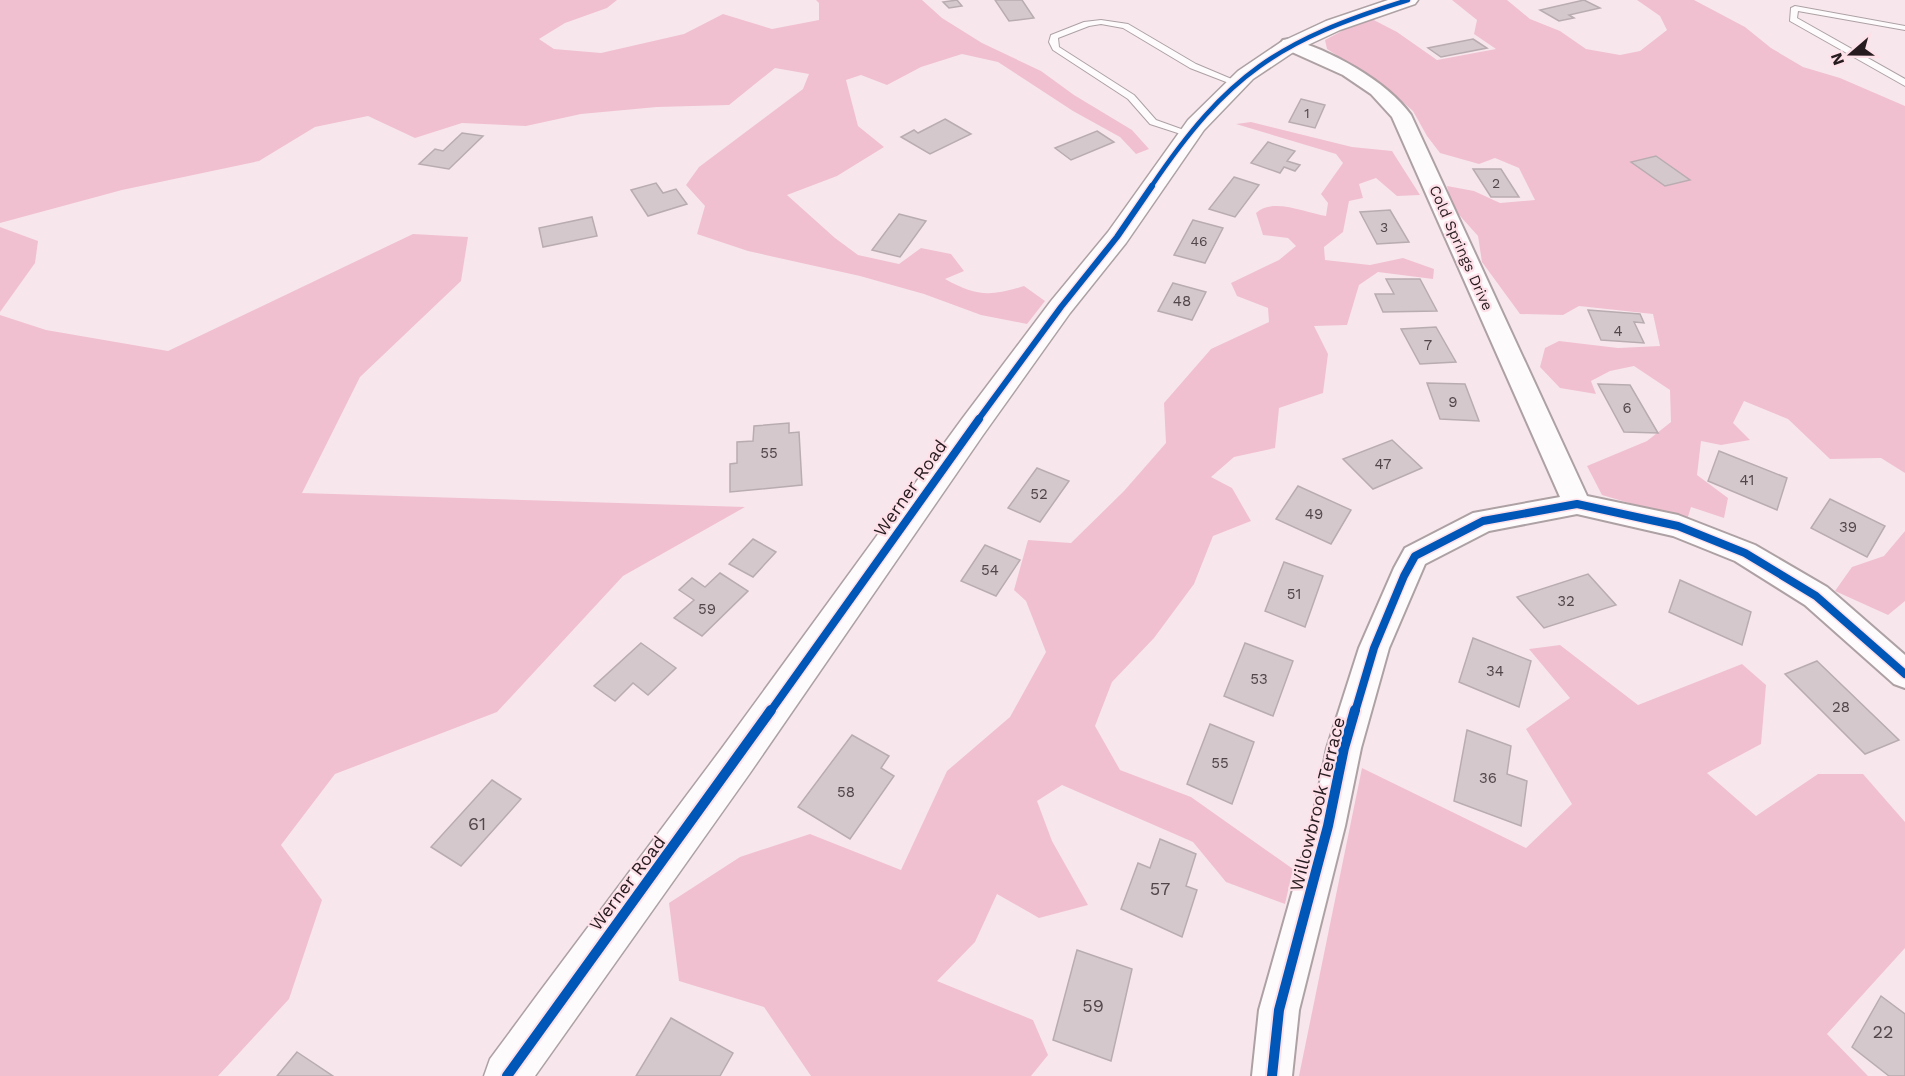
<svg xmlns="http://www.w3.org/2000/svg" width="1905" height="1076" viewBox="0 0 1905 1076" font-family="'Work Sans',sans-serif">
<rect width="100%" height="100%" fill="#f7e7ec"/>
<g fill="#f1c0d0">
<path d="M0,0h617l-10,8 -42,15 -26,16 15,10 47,4 83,-19 39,-20 49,15 47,-9v-17l-3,-3h106l20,18 40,25 59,28 33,24 58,35 17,19 -13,5 -16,-17 -47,-26 -75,-49 -36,-8 -41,13 -34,18 -26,-10 -15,5 12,46 26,21 -47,29 -50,19 48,43 23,17 41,9 22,-16 30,6 13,17 -19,8c31,17 44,18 79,7l21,15 -18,23 -46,-9 -57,-21 -64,-18 -112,-25 -51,-17 8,-28 -19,-21 13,-18 104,-78 6,-15 -34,-6 -46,37 -72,2 -76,7 -55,12 -64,-3 -47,15 -47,-22 -53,11 -56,34 -137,29 -122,33z"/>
<polygon points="1452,0 1507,0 1530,19 1560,31 1586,49 1620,55 1640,51 1667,30 1660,16 1637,0 1694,0 1745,27 1771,48 1803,67 1840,78 1905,106 1905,473 1881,458 1830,459 1788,419 1744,401 1733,423 1750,440 1721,445 1701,441 1697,475 1728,498 1724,518 1691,507 1687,520 1602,495 1587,466 1647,441 1671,422 1670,390 1634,366 1610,371 1591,381 1596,394 1560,388 1540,367 1545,348 1559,341 1618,348 1660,346 1653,314 1579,306 1563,315 1520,314 1482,262 1478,236 1453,208 1447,186 1474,191 1500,203 1535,200 1519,168 1495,158 1479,164 1440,153 1427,136 1413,111 1382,84 1327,49 1325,40 1368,17 1397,32 1437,60 1496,49 1474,34 1477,20"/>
<path d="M1251,122l101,25 40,4 28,44 -23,1 -21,-18 -17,6 4,14 -14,3 -6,31 -19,15 1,13 45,5 33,-7 31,11 -1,10 -55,-7 -19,13 -12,40 -33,1 14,28 -5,39 -44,15 -4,40 -41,9 -23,20 21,11 19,33 -38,15 -19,48 -40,54 -42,44 -17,44 25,44 71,27 102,72 -8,35 -59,-22 -33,-40 -131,-57 -25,16 15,40 36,64 -49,13 -42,-24 -22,48 -38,39 96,39 15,35 -17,21h-220l-47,-69 -85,-26 -10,-78 71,-46 70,-23 91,36 46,-99 63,-54 36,-65 -20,-51 -12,-11 14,-50 43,3 53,-52 42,-48 -2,-40 47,-54 58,-27 -1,-14 -31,-12 -6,-13 48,-23 17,-14 -8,-8 -25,-3 -7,-22c17,-16 50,0 70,3l2,-13 -7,-9 22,-31 -7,-9 -100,-30z"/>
<polygon points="0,227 38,241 35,263 0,312"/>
<polygon points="413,234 468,237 461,281 360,377 302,493 745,507 623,576 497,712 335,774 281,845 322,900 289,999 218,1076 0,1076 0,315 46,330 168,351"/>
<polygon points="1905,531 1905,601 1888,615 1835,591 1852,567 1884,556"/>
<polygon points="1560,645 1638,705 1742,664 1766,685 1761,744 1707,773 1756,816 1818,774 1863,774 1905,822 1905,948 1827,1034 1868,1076 1299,1076 1362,768 1526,848 1572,804 1526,729 1570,698 1529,649"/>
</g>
<g fill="#d4c8cc" stroke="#b9acb0" stroke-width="1.5">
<polygon points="957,0 962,6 949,8 943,2"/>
<polygon points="995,0 1022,0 1034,18 1009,21"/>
<polygon points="1584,0 1600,8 1569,15 1574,18 1559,21 1540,10"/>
<polygon points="1473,39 1487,48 1441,57 1428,48"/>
<polygon points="1301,99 1325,105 1315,128 1289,122"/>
<polygon points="945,119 971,134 930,154 901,137 914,130 918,133"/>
<polygon points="1097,131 1114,142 1071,160 1055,148"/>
<polygon points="462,133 483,136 449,169 419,164 435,149 443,151"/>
<polygon points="1268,142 1295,151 1287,161 1300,165 1295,171 1284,167 1280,173 1251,163"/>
<polygon points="1656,156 1690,180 1665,186 1631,162"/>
<polygon points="1473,169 1501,169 1519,197 1491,197"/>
<polygon points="1234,177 1259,185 1235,217 1209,209"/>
<polygon points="656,183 663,193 676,189 687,204 648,216 631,190"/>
<polygon points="1390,210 1409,242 1377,244 1360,212"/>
<polygon points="899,214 926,221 900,257 872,250"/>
<polygon points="592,217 597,236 543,247 539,228"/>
<polygon points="1193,220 1223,228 1205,263 1174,255"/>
<polygon points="1386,279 1420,279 1437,311 1383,312 1375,294 1394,294"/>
<polygon points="1173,283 1206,292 1192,320 1158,311"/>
<polygon points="1588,310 1640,314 1644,323 1634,322 1644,343 1601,340"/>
<polygon points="1436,327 1456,362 1420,364 1401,329"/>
<polygon points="1427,383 1465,384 1479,421 1440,419"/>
<polygon points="1598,384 1630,385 1658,433 1624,432"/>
<polygon points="789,423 789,433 799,432 802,485 730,492 730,464 737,463 737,442 753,441 754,426"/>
<polygon points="1392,440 1422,468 1373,489 1343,459"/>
<polygon points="1719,451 1787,478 1777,510 1708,481"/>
<polygon points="1037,468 1069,481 1040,522 1008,508"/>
<polygon points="1298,486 1351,510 1331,544 1276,519"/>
<polygon points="1830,499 1885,526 1867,557 1811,528"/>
<polygon points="753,539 776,552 753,577 729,564"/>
<polygon points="985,545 1020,560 996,596 961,581"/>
<polygon points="1284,562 1323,576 1305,627 1265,611"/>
<polygon points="720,573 748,591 702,636 674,618 694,600 679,590 692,578 705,587"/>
<polygon points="1588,574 1616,605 1544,628 1517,597"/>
<polygon points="1680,580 1751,612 1742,645 1669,612"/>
<polygon points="1473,638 1531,661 1519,707 1459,682"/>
<polygon points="641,643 676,668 648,695 633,683 615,701 594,686"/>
<polygon points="1245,643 1293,661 1273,716 1224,696"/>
<polygon points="1817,661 1899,740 1865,754 1785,674"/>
<polygon points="1210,724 1254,742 1232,804 1187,784"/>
<polygon points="1467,730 1511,746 1507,774 1527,781 1521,826 1454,801"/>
<polygon points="852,735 889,756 881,768 894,776 850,839 798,807"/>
<polygon points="492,780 521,799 461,866 431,847"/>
<polygon points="1160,839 1196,854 1186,886 1197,890 1182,937 1121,909 1138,863 1150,868"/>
<polygon points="1077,950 1132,969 1111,1061 1053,1040"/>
<polygon points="1881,996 1905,1014 1905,1076 1889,1076 1852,1047"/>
<polygon points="671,1018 733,1053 720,1076 636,1076"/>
<polygon points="297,1052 333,1076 277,1076"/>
</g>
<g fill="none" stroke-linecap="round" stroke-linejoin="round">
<defs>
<g id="lane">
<polygon points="1795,6 1905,26 1905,30 1798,11 1797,18 1905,79 1905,86 1790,21 1791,8"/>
<polygon points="1101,20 1128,24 1196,64 1241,83 1234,85 1190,68 1123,28 1101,24 1089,26 1058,38 1059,47 1134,95 1156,120 1195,134 1190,137 1150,124 1128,99 1053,50 1049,42 1051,35 1084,22"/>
</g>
<path id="street" d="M1289,39c40,10 98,42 122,76l176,381 91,19 77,30 72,42 78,68v33l-11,-4 -89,-79 -70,-44 -62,-25 -96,-22 -88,17 -64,33 -36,84 -28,100 -16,78 -46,184 -7,66h-40l7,-66 52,-184 16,-78 32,-100 35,-80 11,-20 68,-35 87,-16 -168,-380 -21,-23 -28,-19 -60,-27 -3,-4 3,-4z"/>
<polygon id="secondary" points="1388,0 1418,0 1415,4 1340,30 1295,51 1253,79 1204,130 1126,243 1070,313 983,435 750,773 535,1076 484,1076 490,1059 538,994 722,748 962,419 1051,301 1108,232 1188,120 1238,71 1281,42 1326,21"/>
</defs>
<use href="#lane" stroke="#ada1a4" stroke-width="2"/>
<use href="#street" stroke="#ada1a4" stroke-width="4"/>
<use href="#secondary" stroke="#ada1a4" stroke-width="3"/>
<use href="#lane" fill="#fefbfc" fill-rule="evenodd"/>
<use href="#street" fill="#fefbfc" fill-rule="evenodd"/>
<use href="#secondary" fill="#fefbfc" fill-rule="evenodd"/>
<defs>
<path id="cycleway-far3" d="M1151,187c76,-113 128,-147 257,-187"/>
<polyline id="cycleway-far2" points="978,420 1061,307 1117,237 1152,186"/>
<g id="cycleway-far1">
<polyline points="770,712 979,419"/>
<polyline points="1355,712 1374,648 1404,576 1415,556 1483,521 1577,504 1678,526 1745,553 1816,596 1905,674"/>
</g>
<g id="cycleway">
<polyline points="507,1076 771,710"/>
<polyline points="1272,1076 1279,1010 1328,826 1344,748 1355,710"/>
</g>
</defs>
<use href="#cycleway-far3" stroke="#fee0e9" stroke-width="7"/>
<use href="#cycleway-far2" stroke="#fee0e9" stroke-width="9"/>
<use href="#cycleway-far1" stroke="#fee0e9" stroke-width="11"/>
<use href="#cycleway" stroke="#fee0e9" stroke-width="14"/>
<use href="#cycleway-far3" stroke="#0057b8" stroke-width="4.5"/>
<use href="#cycleway-far2" stroke="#0057b8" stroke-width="6"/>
<use href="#cycleway-far1" stroke="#0057b8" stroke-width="8"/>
<use href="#cycleway" stroke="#0057b8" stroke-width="10"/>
</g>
<g text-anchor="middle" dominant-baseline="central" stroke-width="4.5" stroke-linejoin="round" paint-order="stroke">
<g font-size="14" fill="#52464a">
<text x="1307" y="113">1</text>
<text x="1496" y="183">2</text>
<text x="1384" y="227">3</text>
<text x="1199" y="241">46</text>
</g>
<g font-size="15" fill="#261b1f" stroke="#fee0e9">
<text transform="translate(1461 248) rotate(66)">Cold Springs Drive</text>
</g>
<g font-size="15" fill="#52464a">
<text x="1182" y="301">48</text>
<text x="1618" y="331">4</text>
<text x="1428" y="345">7</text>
<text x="1453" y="402">9</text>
<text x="1627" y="408">6</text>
<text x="769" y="453">55</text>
<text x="1383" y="464">47</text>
<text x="1747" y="480">41</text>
<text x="1039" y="494">52</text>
<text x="1314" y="514">49</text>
<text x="1848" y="527">39</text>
<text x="990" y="570">54</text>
<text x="1294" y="594">51</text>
<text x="1566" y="601">32</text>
<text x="707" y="609">59</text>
<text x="1495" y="671">34</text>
<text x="1259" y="679">53</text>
<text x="1841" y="707">28</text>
<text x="1220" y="763">55</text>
<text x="1488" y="778">36</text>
<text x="846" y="792">58</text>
</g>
<g font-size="18" fill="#261b1f" stroke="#fee0e9">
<text transform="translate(910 488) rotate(-55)">Werner Road</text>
<text transform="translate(1317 804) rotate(-76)">Willowbrook Terrace</text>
<text transform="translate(627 883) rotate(-53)">Werner Road</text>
</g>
<g font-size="18" fill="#52464a">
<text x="477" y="823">61</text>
<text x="1160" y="888">57</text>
<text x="1093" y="1005">59</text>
<text x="1883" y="1031">22</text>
</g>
</g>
<g transform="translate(1851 54) rotate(250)" stroke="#fee0e9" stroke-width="4.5" paint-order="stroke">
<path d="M0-4.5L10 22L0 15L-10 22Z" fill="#261b1f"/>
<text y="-9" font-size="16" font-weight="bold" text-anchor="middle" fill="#261b1f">N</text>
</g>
</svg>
